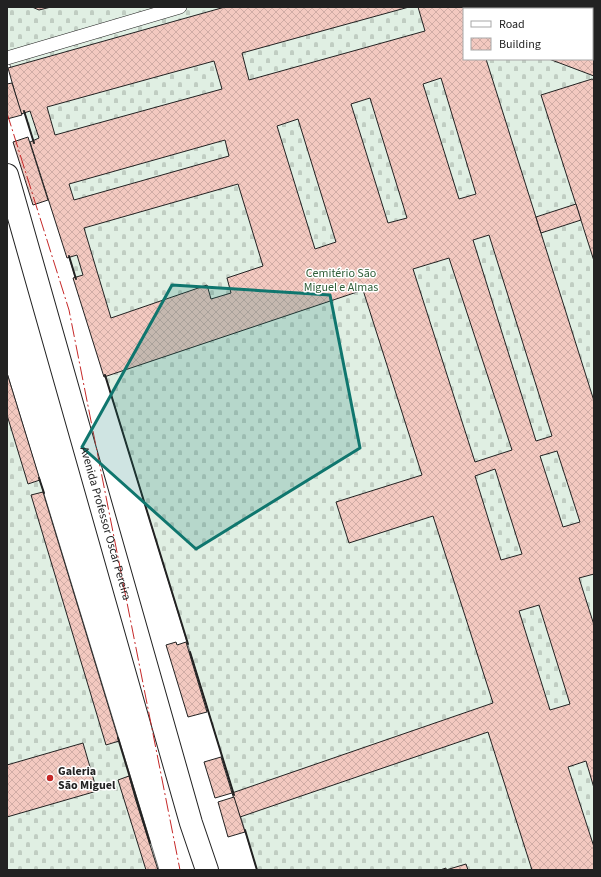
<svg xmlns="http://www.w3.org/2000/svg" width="601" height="877" viewBox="0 0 601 877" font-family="'Source Sans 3',sans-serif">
<defs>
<pattern id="cemetery-stones" width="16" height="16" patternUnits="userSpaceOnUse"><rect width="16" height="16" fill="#e0efe3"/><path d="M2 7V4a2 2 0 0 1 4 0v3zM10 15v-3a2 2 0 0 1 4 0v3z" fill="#c0cdc2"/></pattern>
<pattern id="building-cross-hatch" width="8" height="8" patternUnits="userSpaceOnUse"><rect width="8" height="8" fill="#f3c9c0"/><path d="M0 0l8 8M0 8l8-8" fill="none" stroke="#d0aca5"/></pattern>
</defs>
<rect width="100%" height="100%" fill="#fff"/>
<g fill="url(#cemetery-stones)" stroke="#6f6f6f">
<polygon points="7,7 521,7 522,9 464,9 464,59 558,59 594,72 594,870 257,870 7,55"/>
<polygon points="7,373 159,870 7,870"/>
</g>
<g fill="url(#building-cross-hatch)" stroke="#222" fill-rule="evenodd">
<polygon points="32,7 51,7 39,10"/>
<path d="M225,7h184l-167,46 7,27 176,-49 -7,-24h51l1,2h-6v50h22l108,342v173l-15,4 15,47v163l-8,-27 -18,6 26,80v23h-62l-44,-138 -248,85 -8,-24 261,-90 -60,-187 -84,27 -13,-41 86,-27 -59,-185 -259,87 -31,-99 10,-3 -6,-20 -10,3 -37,-116 9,-4 -9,-27 -9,3 -13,-46zM214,61l8,28 -167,46 -8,-28zM441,78l35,116 -17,5 -36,-115zM370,98l37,120 -19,5 -37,-119zM298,119l38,123 -21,7 -38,-123zM225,140l4,16 -155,44 -5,-16zM238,184l25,82 -36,12 4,15 -20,6 -4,-14 -96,33 -27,-90zM489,235l63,201 -16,5 -63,-201zM449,258l63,192 -37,12 -62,-193zM557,451l23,71 -17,5 -23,-71zM495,469l27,85 -21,6 -26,-84zM539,605l31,99 -20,6 -31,-99z"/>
<polygon points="515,7 559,7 565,9 515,9"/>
<polygon points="592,46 594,47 594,76 549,59 592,59"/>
<polygon points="592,79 594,80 594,261 541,95"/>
<polygon points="12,83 22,115 7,119 7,84"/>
<polygon points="28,137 48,200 33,205 13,142"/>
<polygon points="576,204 581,220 541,233 536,217"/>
<polygon points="7,373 40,480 28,484 7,415"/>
<polygon points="43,492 119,741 106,745 31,495"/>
<polygon points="176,642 177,645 186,642 207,712 188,717 166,645"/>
<polygon points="83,743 97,791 7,817 7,765"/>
<polygon points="221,757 232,793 215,798 204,762"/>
<polygon points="129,776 136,801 158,870 146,870 118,780"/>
<polygon points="234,797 245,832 228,837 218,802"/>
<polygon points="466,864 468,870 440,870 446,868 446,870"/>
</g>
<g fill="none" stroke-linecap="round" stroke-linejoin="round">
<defs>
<polyline id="service" points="7,58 180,7"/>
<g id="secondary">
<path id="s1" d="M7,175l184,648 16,47"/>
</g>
</defs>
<use href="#service" stroke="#222" stroke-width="14"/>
<use href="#secondary" stroke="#222" stroke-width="24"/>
<use href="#service" stroke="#fff" stroke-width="13"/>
<use href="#secondary" stroke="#fff" stroke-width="22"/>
<g stroke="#222" stroke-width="2">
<polyline points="24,111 34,143"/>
<polyline points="69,256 76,279"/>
<polyline points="105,375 188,644"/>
<polyline points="39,478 44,493"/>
<polyline points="190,652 234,795"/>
<polyline points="118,738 150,843"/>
<polyline points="245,830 257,870"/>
</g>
<polyline stroke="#c62828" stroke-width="1" stroke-dasharray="14 3 2 3" stroke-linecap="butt" points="7,113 69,310 180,870"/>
</g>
<path fill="#0f766e" fill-opacity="0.2" stroke="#0f766e" stroke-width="3" stroke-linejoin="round" d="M172,285l158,10 30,153 -164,101 -114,-102z"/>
<circle fill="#c62828" stroke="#fff" stroke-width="1.5" cx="50" cy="778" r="4"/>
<g text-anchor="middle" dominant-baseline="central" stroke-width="3" stroke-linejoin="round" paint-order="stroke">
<g font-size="12" fill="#2f5e38" stroke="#fff">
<text x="341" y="273">Cemitério São<tspan x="341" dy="14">Miguel e Almas</tspan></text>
</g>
<g font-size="12" fill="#222" stroke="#fff">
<text stroke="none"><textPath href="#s1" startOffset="362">Avenida Professor Oscar Pereira</textPath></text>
</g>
<g font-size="12" font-weight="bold" fill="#222" stroke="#fff" text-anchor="start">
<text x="58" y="771">Galeria<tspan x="58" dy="14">São Miguel</tspan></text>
</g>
</g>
<rect width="601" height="877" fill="none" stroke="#222222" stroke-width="16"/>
<rect x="463" y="8" width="130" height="52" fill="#ffffff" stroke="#a7a7a7"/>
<rect x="471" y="21" width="20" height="6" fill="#ffffff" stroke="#a7a7a7"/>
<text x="499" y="28" font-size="12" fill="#222222">Road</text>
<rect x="471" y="38" width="20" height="12" fill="url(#building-cross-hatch)" stroke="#a7a7a7"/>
<text x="499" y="48" font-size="12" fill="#222222">Building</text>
</svg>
